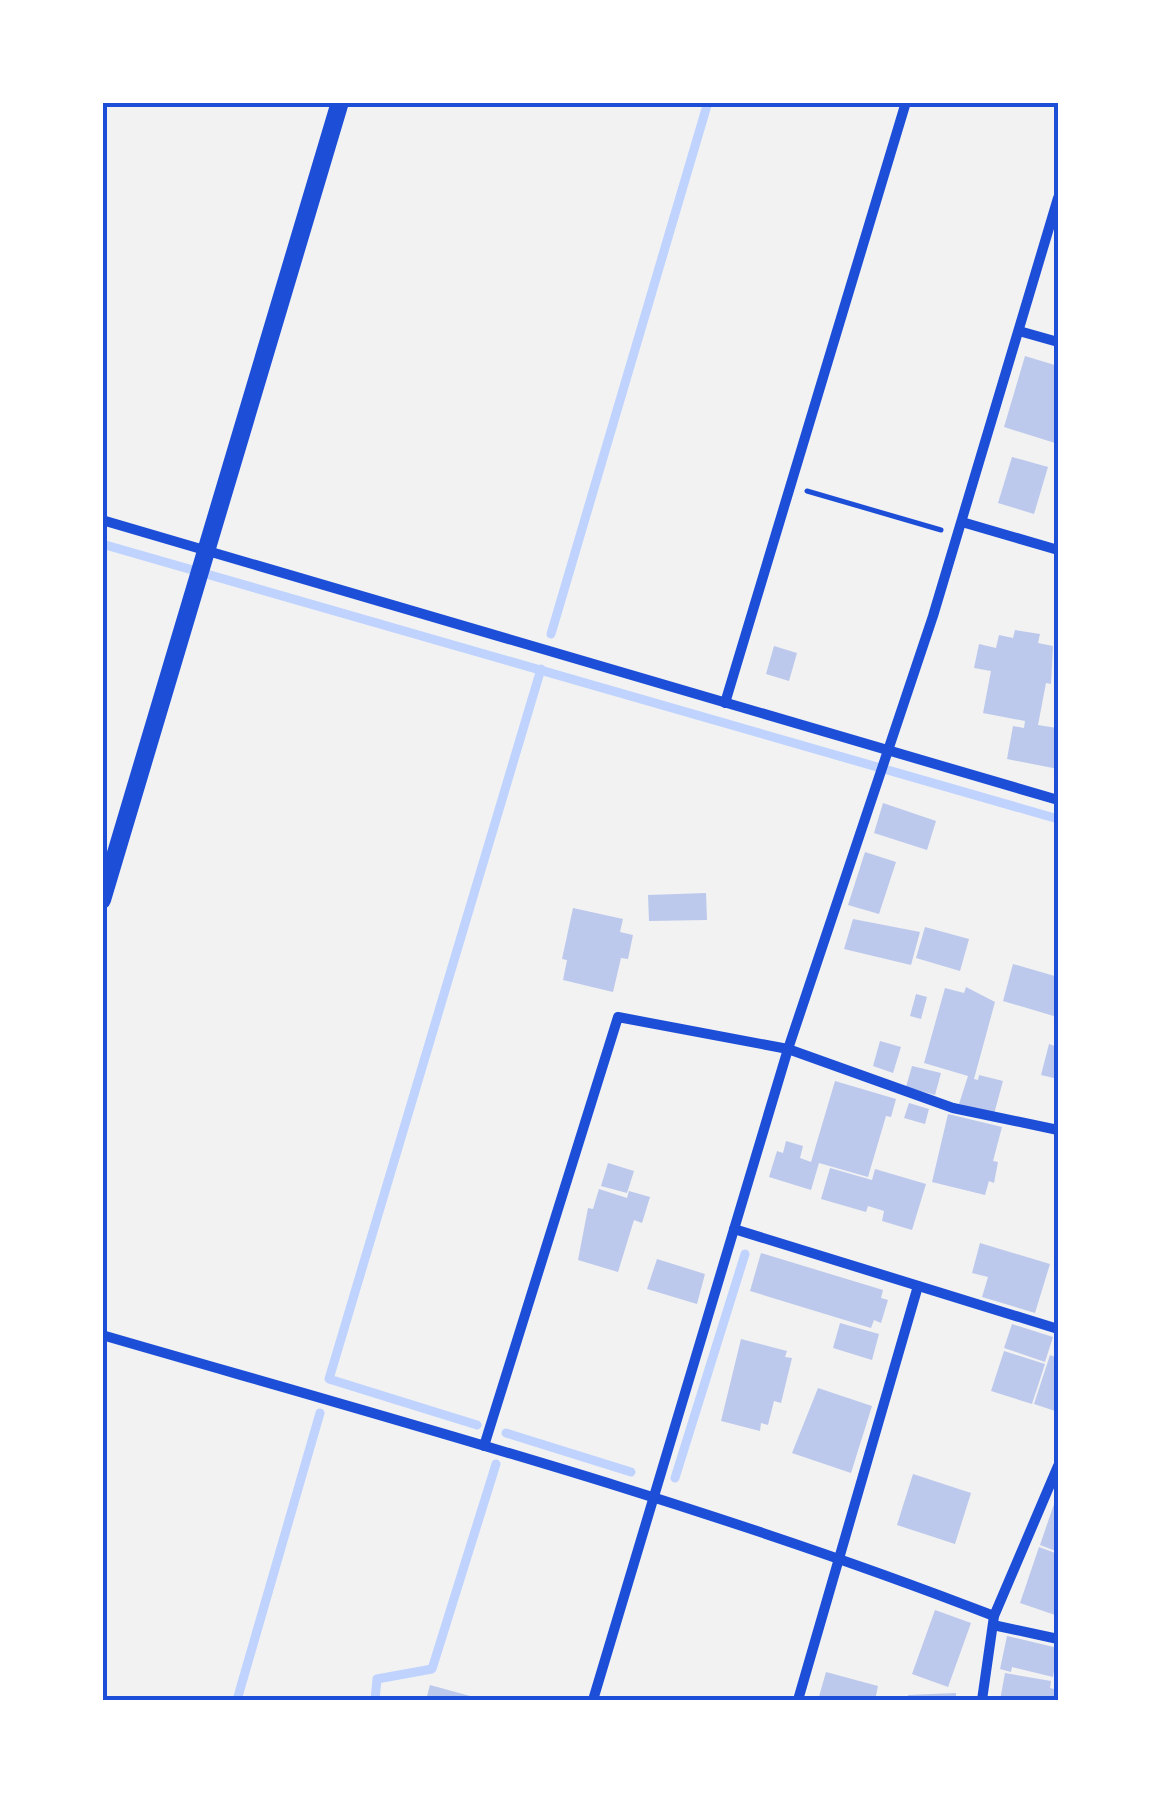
<svg xmlns="http://www.w3.org/2000/svg" width="1161" height="1803" viewBox="0 0 1161 1803" font-family="Lora,serif">
<rect width="100%" height="100%" fill="#f2f2f2"/>
<g fill="none" stroke-linecap="round" stroke-linejoin="round">
<g stroke="#bfd3fe" stroke-width="9">
<polyline points="102,544 1058,819"/>
<polyline points="551,634 708,102"/>
<polyline points="477,1425 329,1379 541,669"/>
<polyline points="506,1433 631,1472"/>
<polyline points="675,1478 745,1254"/>
<polyline points="237,1700 320,1413"/>
<polyline points="375,1700 377,1679 432,1669 496,1464"/>
</g>
</g>
<g fill="#bdc9ec">
<polygon points="1025,356 1058,366 1055,443 1004,427"/>
<polygon points="1012,457 1048,467 1034,514 998,503"/>
<polygon points="1015,630 1040,634 1038,643 1053,646 1051,684 1046,683 1038,725 1057,728 1058,769 1007,759 1013,726 1024,728 1025,721 983,713 991,671 974,668 979,644 996,648 999,635 1013,638"/>
<polygon points="774,646 797,653 789,681 766,674"/>
<polygon points="883,803 936,821 927,850 874,833"/>
<polygon points="865,852 896,862 879,914 848,905"/>
<polygon points="706,893 707,920 649,921 648,895"/>
<polygon points="573,908 623,919 620,932 633,935 628,959 621,958 613,992 563,980 567,960 562,959"/>
<polygon points="853,919 920,932 911,965 844,949"/>
<polygon points="925,927 969,939 960,971 916,958"/>
<polygon points="1013,964 1058,977 1057,1017 1003,1001"/>
<polygon points="966,987 995,1002 974,1079 978,1080 979,1075 1003,1081 994,1114 959,1104 968,1076 924,1063 945,988 964,993"/>
<polygon points="916,994 927,997 921,1019 910,1016"/>
<polygon points="880,1041 901,1047 893,1073 873,1066"/>
<polygon points="1049,1044 1058,1047 1058,1079 1041,1075"/>
<polygon points="912,1066 941,1073 935,1095 906,1087"/>
<polygon points="835,1081 896,1099 891,1117 886,1116 868,1177 819,1163 811,1190 769,1177 777,1151 783,1153 786,1141 803,1146 800,1158 811,1162"/>
<polygon points="909,1103 929,1109 925,1124 904,1118"/>
<polygon points="948,1114 1002,1127 993,1161 998,1162 994,1183 989,1181 985,1195 932,1182"/>
<polygon points="608,1163 634,1171 627,1193 601,1186"/>
<polygon points="830,1168 872,1180 875,1169 926,1184 912,1230 882,1221 884,1211 868,1206 866,1212 821,1199"/>
<polygon points="599,1189 627,1198 629,1191 650,1197 642,1223 634,1220 618,1272 578,1260 588,1208 593,1209"/>
<polygon points="980,1243 1050,1264 1035,1313 982,1297 988,1277 972,1273"/>
<polygon points="761,1253 883,1290 881,1298 888,1300 881,1323 874,1320 871,1328 750,1291"/>
<polygon points="657,1259 705,1274 697,1304 647,1289"/>
<polygon points="840,1323 879,1334 872,1360 833,1348"/>
<polygon points="1012,1324 1053,1337 1045,1362 1004,1348"/>
<polygon points="741,1339 787,1351 785,1357 792,1358 781,1403 774,1401 768,1425 761,1423 760,1431 721,1421"/>
<polygon points="1004,1351 1045,1364 1032,1404 991,1391"/>
<polygon points="1050,1355 1058,1358 1058,1412 1034,1404"/>
<polygon points="818,1388 872,1406 851,1473 792,1453"/>
<polygon points="913,1474 971,1493 955,1544 897,1525"/>
<polygon points="1054,1504 1058,1506 1058,1552 1040,1545"/>
<polygon points="1039,1547 1058,1554 1058,1616 1020,1603"/>
<polygon points="935,1610 971,1623 948,1687 912,1674"/>
<polygon points="1007,1636 1058,1648 1053,1677 1012,1667 1011,1672 1000,1669"/>
<polygon points="826,1672 878,1686 875,1700 818,1700"/>
<polygon points="1005,1673 1051,1681 1050,1688 1058,1690 1058,1700 1000,1700"/>
<polygon points="430,1685 481,1699 481,1700 426,1700"/>
<polygon points="956,1693 956,1700 908,1700 908,1695"/>
</g>
<g fill="none" stroke-linecap="round" stroke-linejoin="round">
<polyline stroke="#1d4ed8" stroke-width="5" points="807,491 941,530"/>
<g stroke="#1d4ed8" stroke-width="10">
<polyline points="1019,331 1058,342"/>
<polyline points="102,520 1058,800"/>
<polyline points="962,522 1058,550"/>
<polyline points="725,703 906,102"/>
<polyline points="734,1229 1058,1329"/>
<path d="M102,1335c300,87 601,168 892,281"/>
<polyline points="484,1446 618,1017 788,1049 953,1108 1058,1130"/>
<polyline points="993,1625 1058,1639"/>
<polyline points="593,1700 788,1049 933,616 1058,198"/>
<polyline points="798,1700 918,1286"/>
<polyline points="982,1700 994,1616 1058,1466"/>
</g>
<polyline stroke="#1d4ed8" stroke-width="18" points="102,900 340,102"/>
</g>
<rect width="1161" height="1803" fill="none" stroke="#ffffff" stroke-width="210"/>
<rect x="105" y="105" width="951" height="1593" fill="none" stroke="#1d4ed8" stroke-width="4"/>
</svg>
